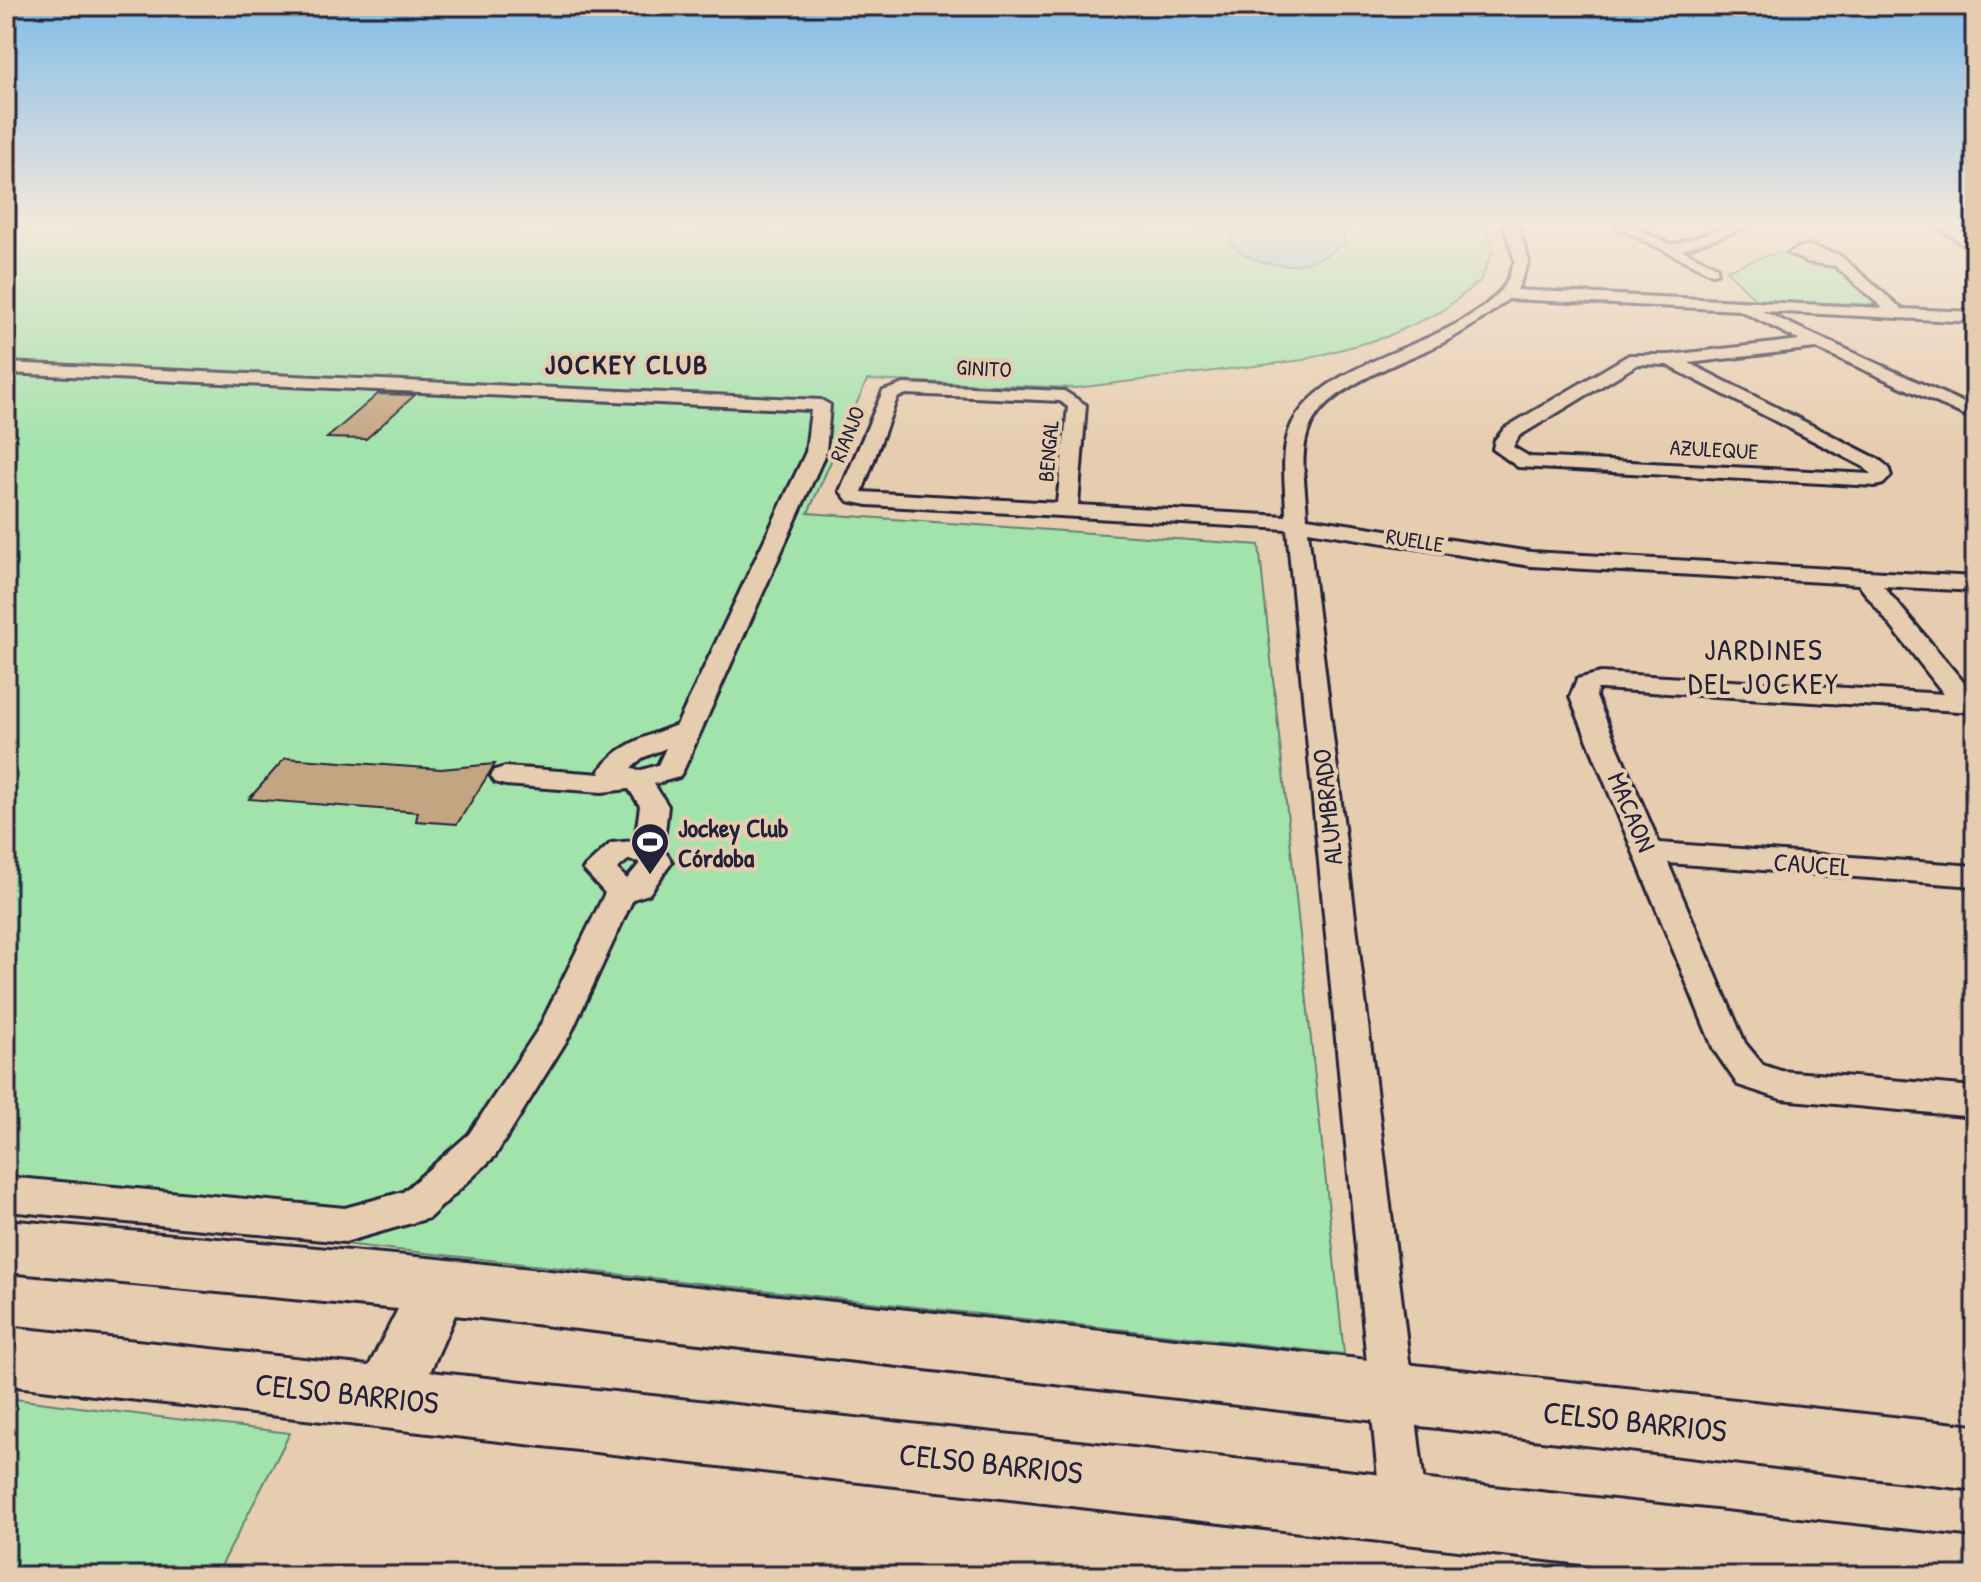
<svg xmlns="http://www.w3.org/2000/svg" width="1981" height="1582" viewBox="0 0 1981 1582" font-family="'Patrick Hand',sans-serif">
<rect width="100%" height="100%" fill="#e7cdaf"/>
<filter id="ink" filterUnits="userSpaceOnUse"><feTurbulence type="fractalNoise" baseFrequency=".0125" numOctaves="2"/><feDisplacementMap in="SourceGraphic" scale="16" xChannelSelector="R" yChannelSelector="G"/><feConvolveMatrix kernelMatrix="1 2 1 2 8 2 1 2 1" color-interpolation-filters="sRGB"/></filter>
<g filter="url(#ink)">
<g fill="#a2e3ac" stroke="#628274" stroke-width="2">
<polygon points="6,226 1484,226 1494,250 1480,281 1441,312 1386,337 1303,360 1076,388 867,380 808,513 1259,545 1344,1354 6,1207"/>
<polygon points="1778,252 1836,265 1880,305 1756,300 1726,270"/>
<polygon points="6,1398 290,1433 216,1576 6,1576"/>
</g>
<path fill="#89cbeb" stroke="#6087a5" stroke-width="2" d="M1247,226h97v16c-32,30 -77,30 -111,5l-4,-18z"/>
<g fill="#c3a681" stroke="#22223b" stroke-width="2">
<polygon points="378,394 415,395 366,439 327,438"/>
<polygon points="285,758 441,769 495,764 457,824 416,821 418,812 249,799"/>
</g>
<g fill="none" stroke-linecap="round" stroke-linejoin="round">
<defs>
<g id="minor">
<path d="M1504,226h14l11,35 -12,29 366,18 -48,-42 -28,-4 -19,-9 18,-8 32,9 64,55 73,3v10l-213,-11 213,97v12l-159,-72 -127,15 189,96 10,8 3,9 -8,8 -7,2 -358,-19 -25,-18 2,-9 10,-12 124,-73h41l129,-15 -60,-30 -231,-11c-19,16 -38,29 -60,41 -40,21 -119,44 -138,87 -12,26 -4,63 -3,91l224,34 444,25v14l-92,-5 92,110v16l-374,-23h-4l-1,8 63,146 316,23v20l-307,-23 77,180 18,22 18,6 194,16v30l-194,-18 -43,-14 -24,-35 -144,-353 7,-18 24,-6 343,21 -86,-110 -327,-18 -223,-35 119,978 -6,17 -17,6 -17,-6 -6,-17 -94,-980 -419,-24 -20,-4 -8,-10 43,-100 21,-7 160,7 22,14 -8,100 208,11c0,-28 -7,-65 6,-92 37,-70 160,-75 210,-135 6,-7 9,-19 13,-28zM1638,364l29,1 197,102 7,7 -341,-17 -17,-10 6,-11zM906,394l154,7 8,6 -11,96 -195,-11 35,-94z"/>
<polygon points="1615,226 1632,226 1671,245 1731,226 1751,226 1682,250 1717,267 1717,273 1712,274"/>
<polygon points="1936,226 1951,226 1975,242 1975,252"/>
<path d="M6,363l815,37 9,5 -4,47 -143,319 -4,6 -25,7 14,22 -5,43 9,13 -23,32 -16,5 -63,136 -75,121 -66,62 -84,24 -339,-31v-34l339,31 58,-16 66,-58 70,-106 66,-135 -22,-24 28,-26 24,-2 5,-35 -11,-17 -27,3 -97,-7 -10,-3 -4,-6 4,-6 10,-3 96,7 -2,-3c19,-27 49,-35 78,-46l129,-273 5,-42 -805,-37zM666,748l-8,17 -20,6 -7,-3 11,-10zM628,860l13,2 -14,17 -10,-10z"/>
</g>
<polygon id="secondary" points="6,1220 439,1259 1975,1426 1975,1490 455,1315 430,1372 1975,1539 1975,1576 1687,1576 6,1385 6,1327 369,1366 398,1309 6,1272"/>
</defs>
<use href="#minor" stroke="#22223b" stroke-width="6"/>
<use href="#secondary" stroke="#22223b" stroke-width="6"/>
<use href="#minor" fill="#e7cdaf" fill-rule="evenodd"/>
<use href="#secondary" fill="#e7cdaf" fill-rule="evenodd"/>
</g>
</g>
<linearGradient id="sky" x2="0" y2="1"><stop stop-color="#82bde9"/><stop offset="0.5" stop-color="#f4e8db"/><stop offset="1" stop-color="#f4e8db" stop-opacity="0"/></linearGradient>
<rect width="1981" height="448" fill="url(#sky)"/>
<defs>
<symbol id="stadium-pin" viewBox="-11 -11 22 30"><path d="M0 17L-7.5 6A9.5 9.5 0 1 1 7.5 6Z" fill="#22223b" stroke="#e7cdaf"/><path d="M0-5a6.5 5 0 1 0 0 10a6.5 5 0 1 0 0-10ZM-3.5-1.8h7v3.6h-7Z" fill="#fff"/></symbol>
</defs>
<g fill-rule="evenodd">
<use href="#stadium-pin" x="628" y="820" width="44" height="60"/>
</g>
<g text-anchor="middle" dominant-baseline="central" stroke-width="8" stroke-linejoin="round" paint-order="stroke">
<g font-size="22" fill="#22223b" stroke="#e7cdaf">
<text transform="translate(984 368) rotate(3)">GINITO</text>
<text transform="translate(847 434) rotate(-68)">RIANJO</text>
<text transform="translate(1714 449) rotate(3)">AZULEQUE</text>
<text transform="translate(1048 451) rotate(-85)">BENGAL</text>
<text transform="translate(1415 540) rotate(9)">RUELLE</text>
</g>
<g font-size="26" fill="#22223b" stroke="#e7cdaf">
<text transform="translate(1327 807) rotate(-96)">ALUMBRADO</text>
<text transform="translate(1632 812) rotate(67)">MACAON</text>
<text transform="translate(1812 864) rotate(4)">CAUCEL</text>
</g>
<g font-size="26" font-weight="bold" fill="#22223b" stroke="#e7cdaf" text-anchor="start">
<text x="678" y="827">Jockey Club<tspan x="678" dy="30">Córdoba</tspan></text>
</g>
<g font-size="28" font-weight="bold" letter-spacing="2" fill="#22223b" stroke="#e7cdaf">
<text x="627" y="364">JOCKEY CLUB</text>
</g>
<g font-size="30" letter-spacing="2" fill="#22223b" stroke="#e7cdaf">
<text x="1764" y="649">JARDINES<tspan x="1764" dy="34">DEL JOCKEY</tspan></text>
</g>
<g font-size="32" fill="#22223b" stroke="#e7cdaf">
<text transform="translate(347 1393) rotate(6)">CELSO BARRIOS</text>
<text transform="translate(1635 1421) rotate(6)">CELSO BARRIOS</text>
<text transform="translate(991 1463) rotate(6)">CELSO BARRIOS</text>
</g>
</g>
<rect width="1981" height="1582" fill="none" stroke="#e7cdaf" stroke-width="32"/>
<rect x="16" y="16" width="1949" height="1550" fill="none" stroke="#22223b" stroke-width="3" filter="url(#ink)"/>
</svg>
